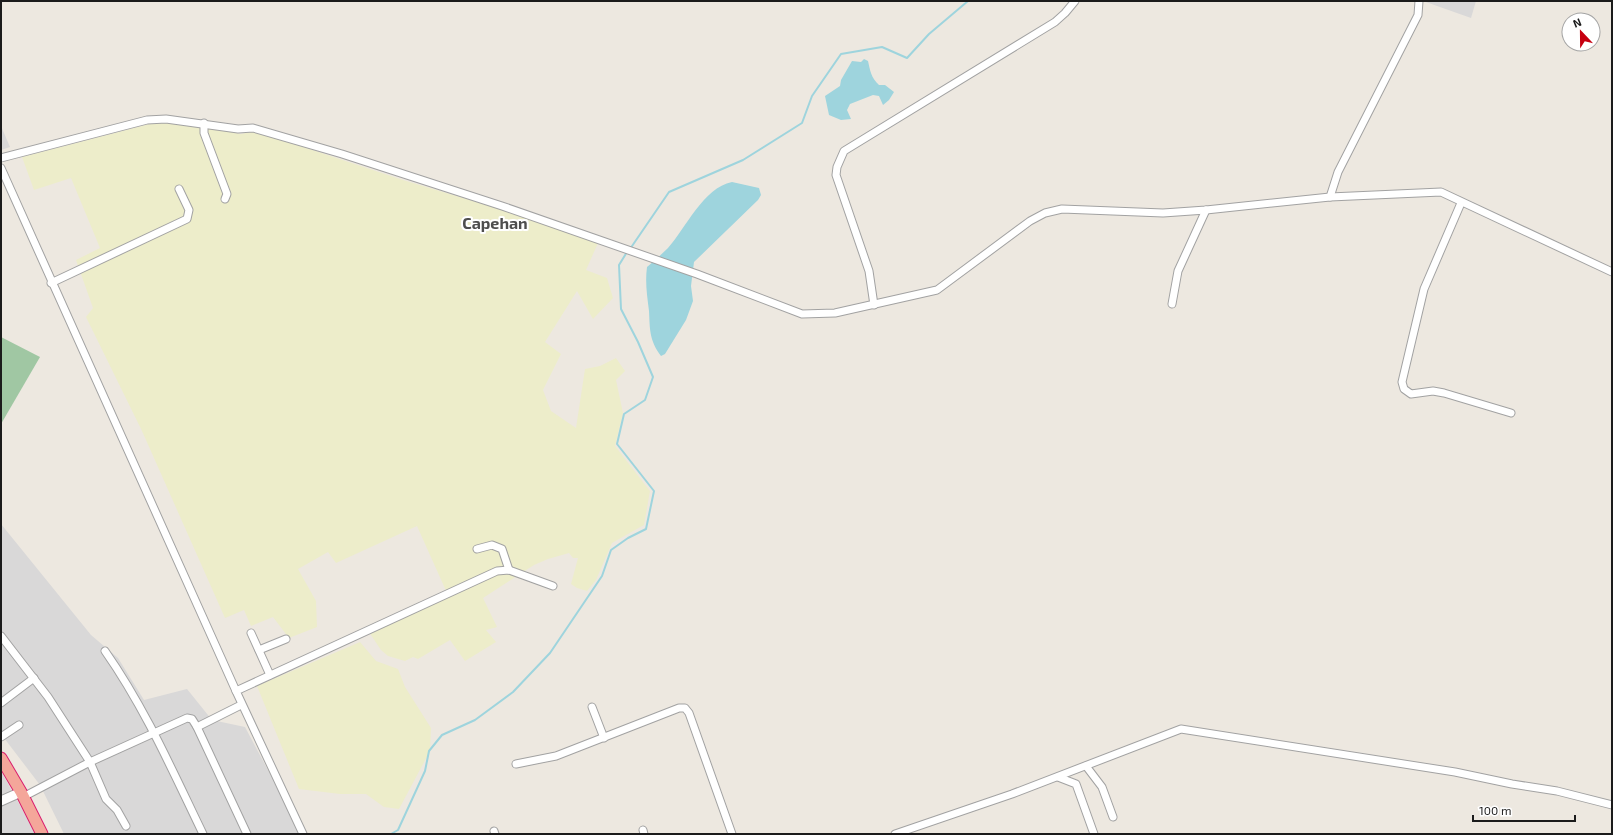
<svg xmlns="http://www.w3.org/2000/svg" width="1613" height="835" viewBox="0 0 1613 835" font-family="'Exo 2',sans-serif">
<rect width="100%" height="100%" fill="#ede8e0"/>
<g fill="#d9d8d8">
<polygon points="1423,1 1476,1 1471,18"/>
<polygon points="1,126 10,147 1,150"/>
<polygon points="1,524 91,635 118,658 144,700 187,689 212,720 245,727 302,834 64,834 40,785 1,734"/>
<polygon points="1,771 36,834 1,834"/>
</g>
<g fill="#ededca">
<polygon points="161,121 204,126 241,134 255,131 403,180 537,220 598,243 586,270 607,278 613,298 593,319 577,291 545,342 561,354 543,390 551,411 576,428 585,369 600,366 616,358 625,371 616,380 623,413 615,446 650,491 644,525 612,543 596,580 587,591 577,588 571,584 578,558 573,558 569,553 548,559 534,565 483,598 497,627 486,630 496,642 465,661 450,640 418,659 413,657 405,661 388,656 381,650 369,632 447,593 417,526 336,563 328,552 298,569 316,601 317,627 289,638 273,617 251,626 244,610 225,618 142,431 86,317 93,308 76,260 100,248 71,178 34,190 22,157"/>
<polygon points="360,642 376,661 398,669 405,687 431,728 430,751 399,809 384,807 366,794 340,794 299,789 257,686"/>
</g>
<polygon fill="#a0c7a3" points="1,337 40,357 1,424"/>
<g fill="#9ed4dd">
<path d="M864,59l4,2c2,9 3,17 11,24h6l9,7 -5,8 -6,5 -4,-9 -6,-1 -23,9 -3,6 4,9 -10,1 -12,-5 -4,-19 15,-10 1,-6 11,-19 9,1z"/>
<path d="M732,182l27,6 2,7 -3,5 -64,62 -3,24 2,15 -7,19 -21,34 -4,2c-12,-16 -11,-27 -12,-45 -2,-16 -4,-29 -2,-44 7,-6 14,-12 21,-19 18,-20 35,-60 64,-66z"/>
</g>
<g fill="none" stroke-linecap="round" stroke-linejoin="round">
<g stroke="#9ed4dd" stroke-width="2">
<polyline points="630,249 669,192 743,160 802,123 812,96 841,54 882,47 907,58 929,34 968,1"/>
<polyline points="391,834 398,830 425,771 429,751 442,735 475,720 513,692 550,653 602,576 611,550 628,538 646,529 654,491 617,444 624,414 645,400 653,377 638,342 621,309 619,265 627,252"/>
</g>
<defs>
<g id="minor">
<polyline points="204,123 204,133 227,194 225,199"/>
<polyline points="1,158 147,120 166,119 238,129 253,128 342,154 502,206 697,274 802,314 835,313 937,290 1030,221 1045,213 1062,209 1163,213 1206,210 1330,197 1441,192 1612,272"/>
<polyline points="1,168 236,691"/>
<polyline points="1330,197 1338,172 1418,15 1419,1"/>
<polyline points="1461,203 1424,289 1402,382 1404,389 1411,394 1433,391 1444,393 1511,413"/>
<polyline points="51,283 187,219 189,210 179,189"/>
<polyline points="1172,304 1178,271 1206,210"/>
<polyline points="874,305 869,271 836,175 837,167 844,151 1055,22 1065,13 1075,1"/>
<polyline points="477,549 492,545 502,549 509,570"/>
<polyline points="251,633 270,675"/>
<polyline points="1,636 48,697 90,762 106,799 117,810 126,826"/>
<polyline points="259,650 286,639"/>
<path d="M105,651c40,57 68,121 98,183"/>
<polyline points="1,703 34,678"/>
<polyline points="592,707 604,738"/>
<polyline points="197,727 247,834"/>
<polyline points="1,737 19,725"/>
<polyline points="516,764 556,756 679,708 685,708 689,713 732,834"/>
<polyline points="1086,766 1102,787 1113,817"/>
<polyline points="1058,777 1076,784 1094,834"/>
<polyline points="23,797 90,762 187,718 192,719 197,727 241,705"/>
<polyline points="643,830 644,834"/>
<polyline points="494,831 495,834"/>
<polyline points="303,834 236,691 497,571 509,570 553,586"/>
<polyline points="895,834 1012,794 1181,729 1455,772 1512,784 1557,791 1612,805"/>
</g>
<polyline id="tertiary" points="1,801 21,792"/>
<polyline id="trunk" points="1,758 21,792 42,834"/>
</defs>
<use href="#minor" stroke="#a2a2a2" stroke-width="9"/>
<use href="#tertiary" stroke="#a2a2a2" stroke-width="11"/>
<use href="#trunk" stroke="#da1e6e" stroke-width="13"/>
<use href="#minor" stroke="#fff" stroke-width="7"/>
<use href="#tertiary" stroke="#fff" stroke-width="9"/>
<use href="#trunk" stroke="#f4a69a" stroke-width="11"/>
</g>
<g text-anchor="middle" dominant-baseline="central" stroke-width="4" stroke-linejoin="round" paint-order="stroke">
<g font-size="16" font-weight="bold" fill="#4e4e4e" stroke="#fff">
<text x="495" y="222">Capehan</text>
</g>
</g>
<rect width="1613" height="835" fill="none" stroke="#1b1b1b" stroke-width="4"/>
<g transform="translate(1581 32) rotate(338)"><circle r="19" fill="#ffffff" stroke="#a4a4a4"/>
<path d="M0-3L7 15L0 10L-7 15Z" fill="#c60010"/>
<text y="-6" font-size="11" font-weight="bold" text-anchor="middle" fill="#1b1b1b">N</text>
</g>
<path d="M1473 815v6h102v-6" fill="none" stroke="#1b1b1b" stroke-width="2"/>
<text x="1479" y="815" font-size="12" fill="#1b1b1b" stroke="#ffffff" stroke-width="3" paint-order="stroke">100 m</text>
</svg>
